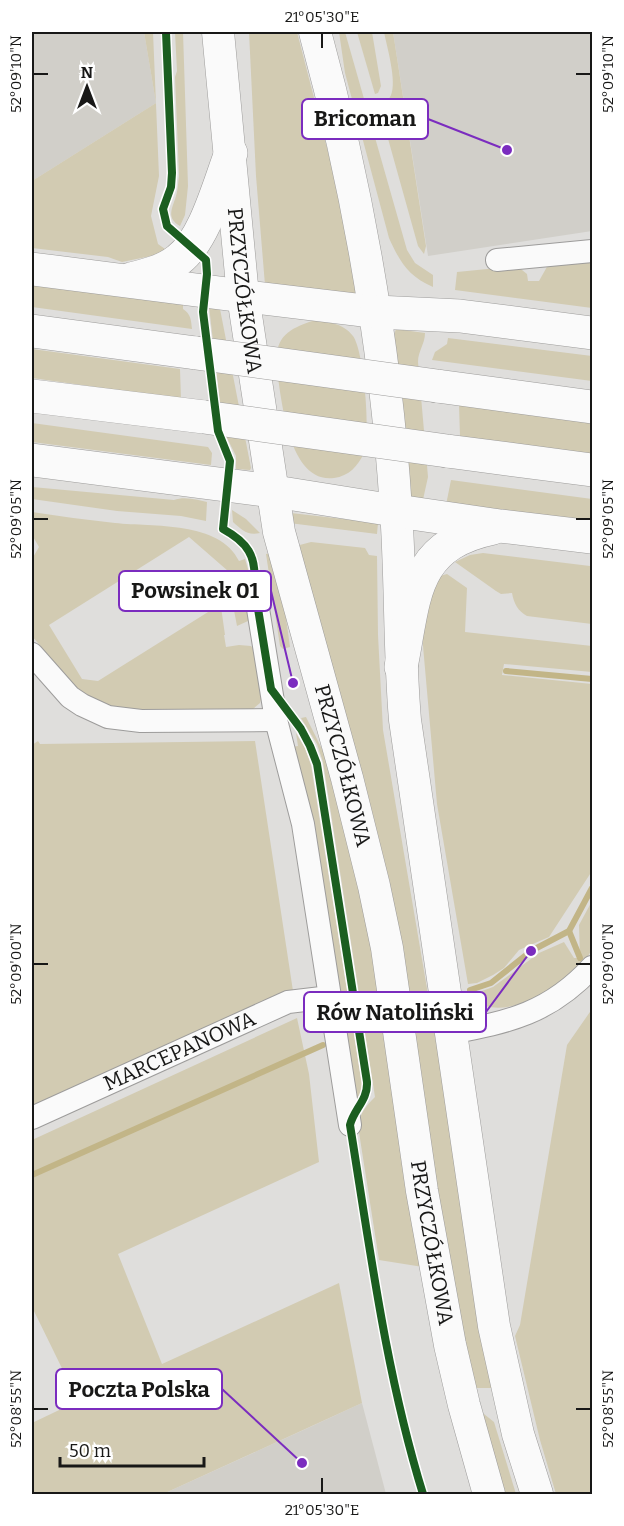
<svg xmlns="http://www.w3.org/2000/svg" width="624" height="1526" viewBox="0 0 624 1526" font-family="Bitter,serif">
<rect width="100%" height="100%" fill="#dfdedc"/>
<g fill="#d1cfc9">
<polygon points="32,32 144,32 156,103 32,181"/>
<polygon points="393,32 592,32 592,231 428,256"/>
<polygon points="362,1403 386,1494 163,1494 308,1428"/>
</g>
<g fill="#d2cbb2">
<polygon points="144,32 153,32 159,176 151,216 158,244 165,249 156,255 122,262 108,257 32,248 32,181 156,103"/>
<path d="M175,32h8l5,154 -3,29 -5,11c-14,-8 -8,-17 -4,-30 2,-7 2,-13 3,-20l-4,-99 2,-6z"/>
<polygon points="249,32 297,32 350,237 361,298 265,285 256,176"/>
<path d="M339,32h6l62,218 8,13 18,12v12c-25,-11 -33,-25 -44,-49l-44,-165z"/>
<polygon points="357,32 372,32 381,86 378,93 375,94"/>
<path d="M384,32h9l33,214 -2,8 -6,-8 -38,-136c2,-6 8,-8 11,-15 6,-14 -4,-48 -7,-63z"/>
<polygon points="592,260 592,308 455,290 457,272 517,266 527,274 528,281 539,281 548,265"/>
<path d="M32,283l151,20v6c8,5 8,11 9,20l-160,-22z"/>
<polygon points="209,306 220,309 251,468 250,470 236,469 236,456 223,430"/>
<path d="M312,321c15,0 31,2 41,15 11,15 18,99 11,117 -6,13 -15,23 -30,25 -47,6 -53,-84 -58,-115 0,-27 13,-34 36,-42z"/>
<path d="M396,329l29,4c0,11 -7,18 -7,29l10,115 -6,27 -11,-4 -17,-165z"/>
<polygon points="448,338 592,356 592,381 432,360 435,352 447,344"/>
<polygon points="32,349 180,369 181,399 32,378"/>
<polygon points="459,404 592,422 592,454 460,437"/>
<polygon points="32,423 208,447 212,453 211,465 32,442"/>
<polygon points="451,480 592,499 592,523 446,505"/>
<path d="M32,487l142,13c11,-4 23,0 33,2l-1,19 -25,-5 -64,-5 -85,-12z"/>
<path d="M232,510l14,9 14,14c-13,3 -18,-3 -27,-11z"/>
<path d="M32,512c27,4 55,8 83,11 38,4 105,-2 124,38l6,-2 5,17 -21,4 -1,-9 -39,-34 -140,88 33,54 16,2 134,-84 10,2 6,5v17l-11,5 -4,-21 -12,2 4,28h-1l2,12 13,-2 12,1 5,7 7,39 -3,11 -13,11h-102l-29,-5 -25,-11 -16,-11 -43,-51v-77l7,-12 -7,-12z"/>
<polygon points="291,513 378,523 377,534 289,523"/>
<polygon points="311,542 365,548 369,555 377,556 378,635 383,730 495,1388 469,1388 296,546"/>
<polygon points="272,553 282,589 290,647 283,649 280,646 266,554"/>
<path d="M483,553l107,13 2,2v56l-65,-8c-9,-5 -13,-12 -15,-23l-11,1 -5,-3 -41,-29 15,-7z"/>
<polygon points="447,574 467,588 465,632 592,646 592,672 504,664 502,675 592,684 592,871 549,937 519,950 504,968 493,975 477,983 468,984 437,804 423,646 423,600 440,576"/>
<path d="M306,717l22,44 37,146 58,360 -44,-7 -21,-134c2,-13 8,-20 17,-29l-52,-335 -6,-18 -16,-26z"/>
<polygon points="296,733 305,748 311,765 362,1084 362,1091 354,1103 291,747 298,746"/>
<polygon points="38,741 40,744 255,741 293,991 32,1108 32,745"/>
<path d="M592,901c0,12 4,40 -1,50 -14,28 -73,65 -105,55 -5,-2 -11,-7 -15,-11l22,-8 46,-34 25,-11 10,16h6l-1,-33z"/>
<polygon points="592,1009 592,1494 556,1494 540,1440 515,1336 520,1325 567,1045"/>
<polygon points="297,1018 309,1074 319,1162 118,1254 162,1364 339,1283 362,1403 163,1494 32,1494 32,1423 78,1401 32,1307 32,1140"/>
<polygon points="484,1414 494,1422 516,1494 501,1494 480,1416"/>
</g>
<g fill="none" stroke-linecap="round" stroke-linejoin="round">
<g stroke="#c2b587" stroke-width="6">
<polyline points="506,671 592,679"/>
<polyline points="569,931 580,958"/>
<polyline points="470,990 491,983 531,951 569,931 592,888"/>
<polyline points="32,1175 323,1045"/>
</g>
<defs>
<g id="street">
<polyline points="497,260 592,251"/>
<polyline points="254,584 276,720 303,824 350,1125"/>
<polyline points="32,654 70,697 82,705 108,717 141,721 276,720"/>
<path d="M450,1033c59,-11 100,-20 142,-66"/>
<path id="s1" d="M32,1118l256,-116 42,-5"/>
</g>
<g id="secondary">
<path id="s2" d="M218,32l25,264 36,236 68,246 27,108 13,62 35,243 28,154 14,60 25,89"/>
<path d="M315,32c43,157 71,316 81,478 5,70 3,140 9,210l89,606 24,108 19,60"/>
<polyline points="243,296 376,312"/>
<polyline points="272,491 397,511"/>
</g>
<g id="highway">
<polyline points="32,269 243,296"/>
<path d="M131,279c16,-4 33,-8 47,-19 27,-20 41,-76 53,-107"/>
<polyline points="376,312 460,316 592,333"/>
<polyline points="32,331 196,353"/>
<polyline points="437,386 592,407"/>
<polyline points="32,396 204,417"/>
<polyline points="447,451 592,470"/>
<polyline points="32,460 272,491"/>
<polyline points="397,511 500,526 592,537"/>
<path d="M401,667c14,-69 10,-122 92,-139"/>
</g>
</defs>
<use href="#street" stroke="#9d9c9b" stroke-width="24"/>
<use href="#secondary" stroke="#9d9c9b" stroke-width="33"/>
<use href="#highway" stroke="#9d9c9b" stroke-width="34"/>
<use href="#street" stroke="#fafafa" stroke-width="22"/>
<use href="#secondary" stroke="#fafafa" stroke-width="32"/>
<use href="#highway" stroke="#fafafa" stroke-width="33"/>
<defs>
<g id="highway-bridge">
<polyline points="196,353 437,386"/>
<polyline points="204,417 447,451"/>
</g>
</defs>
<use href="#highway-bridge" stroke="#9d9c9b" stroke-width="34" stroke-linecap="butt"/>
<use href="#highway-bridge" stroke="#fafafa" stroke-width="33"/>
<defs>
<path id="cycleway" d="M166,32l6,141 -1,14 -8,22 4,17 39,34 1,14 -4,38 15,119 12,30 -7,68c24,13 34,27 31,55l17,105 30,40 9,17 7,18 50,318c1,18 -13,27 -17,43 20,124 36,249 73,369"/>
</defs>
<use href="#cycleway" stroke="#fff" stroke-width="11"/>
<use href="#cycleway" stroke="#1b5e20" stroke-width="8"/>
</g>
<path fill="none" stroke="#181817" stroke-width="2" d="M322,33v15M33,74h15M576,74h15M33,519h15M576,519h15M33,964h15M576,964h15M33,1409h15M576,1409h15M322,1478v15"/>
<g text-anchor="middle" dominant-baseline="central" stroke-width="4.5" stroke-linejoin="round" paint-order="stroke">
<g font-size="21" fill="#181817" stroke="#fff">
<text stroke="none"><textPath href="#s2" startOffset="260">PRZYCZÓŁKOWA</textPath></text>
<text stroke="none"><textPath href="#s2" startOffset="746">PRZYCZÓŁKOWA</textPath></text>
<text stroke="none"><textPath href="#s1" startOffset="162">MARCEPANOWA</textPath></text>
<text stroke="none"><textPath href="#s2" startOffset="1232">PRZYCZÓŁKOWA</textPath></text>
</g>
</g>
<path fill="none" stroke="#7b2cbf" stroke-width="2" d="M507 150L428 119M293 683L271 591M531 951L486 1012M302 1463L222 1389"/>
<g fill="#7b2cbf" stroke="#fff" stroke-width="2">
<circle cx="507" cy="150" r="6"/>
<circle cx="293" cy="683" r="6"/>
<circle cx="531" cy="951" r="6"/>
<circle cx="302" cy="1463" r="6"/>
</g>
<g fill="#fff" stroke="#7b2cbf" stroke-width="2">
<rect x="302" y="99" width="126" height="40" rx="6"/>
<rect x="119" y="571" width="152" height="40" rx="6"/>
<rect x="304" y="992" width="182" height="40" rx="6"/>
<rect x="56" y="1369" width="166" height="40" rx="6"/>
</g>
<g font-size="22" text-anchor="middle" font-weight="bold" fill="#181817">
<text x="365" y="126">Bricoman</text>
<text x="195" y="598">Powsinek 01</text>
<text x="395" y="1020">Rów Natoliński</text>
<text x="139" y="1397">Poczta Polska</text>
</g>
<rect width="624" height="1526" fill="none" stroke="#ffffff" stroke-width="66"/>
<g transform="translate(87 87)" stroke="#ffffff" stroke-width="4.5" paint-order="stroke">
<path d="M0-4.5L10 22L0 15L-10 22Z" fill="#181817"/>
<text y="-9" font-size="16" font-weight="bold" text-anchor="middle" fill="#181817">N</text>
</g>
<path d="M60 1457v9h144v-9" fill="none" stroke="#181817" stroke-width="3"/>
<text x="69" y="1457" font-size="18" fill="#181817" stroke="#ffffff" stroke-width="4.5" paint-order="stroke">50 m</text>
<rect x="33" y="33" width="558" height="1460" fill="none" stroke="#181817" stroke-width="2"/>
<g font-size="15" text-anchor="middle" fill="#181817">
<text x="322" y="22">21°05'30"E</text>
<text transform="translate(16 74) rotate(-90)" y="5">52°09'10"N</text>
<text transform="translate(608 74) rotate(-90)" y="5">52°09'10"N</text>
<text transform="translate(16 519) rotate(-90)" y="5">52°09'05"N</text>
<text transform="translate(608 519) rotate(-90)" y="5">52°09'05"N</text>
<text transform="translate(16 964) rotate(-90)" y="5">52°09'00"N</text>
<text transform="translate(608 964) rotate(-90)" y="5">52°09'00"N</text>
<text transform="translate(16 1409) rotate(-90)" y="5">52°08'55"N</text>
<text transform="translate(608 1409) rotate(-90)" y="5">52°08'55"N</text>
<text x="322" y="1515">21°05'30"E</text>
</g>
</svg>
